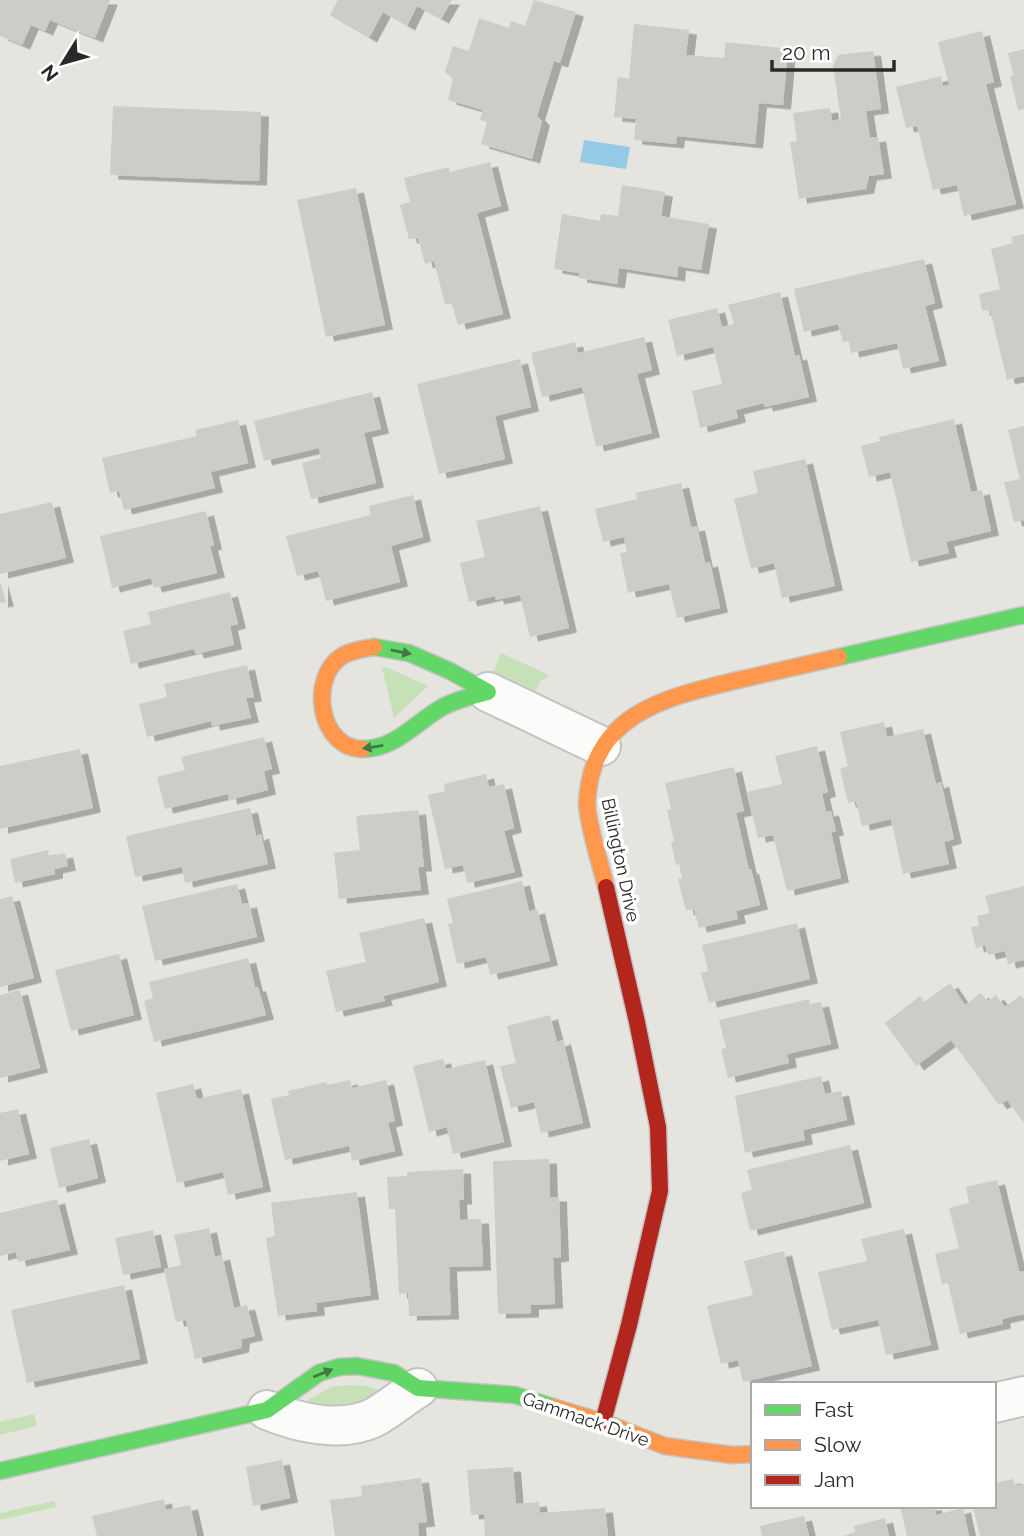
<svg xmlns="http://www.w3.org/2000/svg" width="1024" height="1536" viewBox="0 0 1024 1536" font-family="Raleway,sans-serif">
<defs>
<filter id="shadow"><feDropShadow dx="8" dy="4.5" stdDeviation="0" flood-color="#0004"/></filter>
</defs>
<rect width="100%" height="100%" fill="#e6e4de"/>
<g fill="#c6e1b8">
<polygon points="501,653 547,674 548,677 540,681 536,691 493,672"/>
<polygon points="382,667 388,668 428,686 394,718"/>
<path d="M350,1385l17,1 13,5c-13,12 -48,23 -66,17 -3,-1 -6,-4 -9,-6l26,-15z"/>
<polygon points="34,1414 37,1426 0,1435 0,1422"/>
<polygon points="54,1501 56,1507 0,1520 0,1513"/>
</g>
<polygon fill="#94cae6" points="584,140 630,147 626,169 580,162"/>
<g fill="#ceccc7" filter="url(#shadow)">
<polygon points="0,0 110,0 95,38 50,20 45,31 31,25 22,45 0,36"/>
<polygon points="338,0 452,0 441,19 417,6 407,26 383,12 369,38 330,15"/>
<polygon points="534,0 576,12 560,63 554,61 537,116 542,121 532,159 481,144 487,122 480,120 483,110 448,100 453,79 445,72 453,46 469,51 479,18 509,28 511,21 525,26"/>
<polygon points="634,24 689,30 686,55 724,58 726,42 788,49 783,105 759,103 755,144 677,136 676,144 634,140 636,119 614,117 618,77 629,79"/>
<polygon points="982,31 994,82 986,84 1016,204 964,216 957,185 933,190 917,126 906,128 896,87 941,76 943,86 949,85 938,42"/>
<polygon points="1024,49 1024,109 1018,110 1010,76 1013,75 1008,53"/>
<polygon points="873,51 881,109 866,111 870,138 878,137 884,174 869,176 866,189 799,199 790,142 797,141 793,113 830,108 832,121 841,119 833,66 838,55"/>
<polygon points="113,106 261,112 259,181 110,175"/>
<polygon points="490,162 501,206 477,213 503,314 458,325 452,304 445,304 434,261 425,264 418,238 409,239 400,205 410,202 404,178 449,167 450,172"/>
<polygon points="622,185 665,192 661,216 709,224 701,270 678,266 677,277 619,268 617,284 579,278 579,273 554,269 562,214 600,221 601,214 618,216"/>
<polygon points="356,188 385,325 326,337 297,200"/>
<polygon points="1024,234 1024,376 1007,380 990,310 982,311 979,294 1000,289 991,249 1013,243 1011,237"/>
<polygon points="924,259 935,303 925,306 939,361 903,369 897,343 851,353 849,341 843,342 838,324 804,332 794,289"/>
<polygon points="780,292 795,356 799,355 809,397 765,407 764,403 736,410 738,418 700,428 692,391 722,384 713,347 677,356 668,320 717,308 722,327 734,324 728,305"/>
<polygon points="644,337 652,370 637,374 652,433 596,447 582,387 542,397 531,353 575,342 578,353"/>
<polygon points="520,359 531,407 495,416 505,459 439,474 417,384"/>
<polygon points="372,392 381,429 364,433 376,483 311,499 302,463 321,458 319,448 264,461 254,421"/>
<polygon points="954,419 971,492 982,490 991,531 946,542 949,553 911,562 890,472 869,477 861,446 880,441 879,437"/>
<polygon points="238,420 248,463 211,472 215,488 124,510 119,491 110,493 102,458 197,436 195,430"/>
<polygon points="1024,426 1024,520 1014,522 1004,482 1020,479 1008,430"/>
<polygon points="805,459 835,586 782,598 774,563 751,569 734,499 758,493 753,471"/>
<polygon points="681,483 691,527 697,526 705,563 710,562 720,608 677,618 669,584 628,593 620,553 627,552 624,537 603,542 595,509 637,499 636,493"/>
<polygon points="413,495 423,537 391,546 400,582 326,601 318,571 297,576 286,536 371,515 369,506"/>
<polygon points="52,502 66,558 0,574 0,514"/>
<polygon points="540,506 569,628 530,637 520,595 496,600 495,596 469,602 460,563 485,557 476,521"/>
<polygon points="206,511 214,545 210,546 217,573 154,588 151,578 112,588 100,536"/>
<polygon points="0,581 6,602 0,603"/>
<polygon points="230,592 238,624 230,626 234,645 196,654 194,649 131,664 123,631 151,624 148,612"/>
<polygon points="247,665 254,697 246,698 251,718 212,726 211,721 147,737 139,704 167,697 164,684"/>
<polygon points="884,722 887,737 923,729 936,784 941,782 954,839 944,842 949,864 903,874 891,819 862,826 856,801 848,803 840,769 848,766 840,732"/>
<polygon points="264,737 272,769 264,771 268,790 229,800 228,794 165,809 157,777 185,770 181,757"/>
<polygon points="817,746 828,792 822,794 826,812 831,811 836,831 831,832 841,878 787,891 773,835 758,838 747,792 782,784 775,756"/>
<polygon points="80,749 93,808 0,829 0,766"/>
<polygon points="734,767 744,811 736,813 749,870 751,869 760,905 736,911 738,919 699,928 694,909 686,911 678,879 682,878 679,864 676,865 671,842 674,841 667,810 671,809 665,783"/>
<polygon points="486,774 489,787 504,784 514,828 504,831 515,872 467,883 463,865 445,869 428,795 445,791 444,784"/>
<polygon points="250,808 256,836 261,834 268,864 185,883 182,867 135,877 126,836"/>
<polygon points="418,810 424,867 418,867 421,890 339,899 334,853 360,850 356,816"/>
<polygon points="48,850 49,857 65,853 68,866 55,869 55,874 15,883 10,859"/>
<polygon points="522,881 529,911 537,909 550,961 490,975 486,957 457,964 448,924 453,923 447,899"/>
<polygon points="237,884 242,904 249,903 257,937 155,961 142,906"/>
<polygon points="1024,886 1024,960 1008,964 1005,951 988,955 985,945 976,948 971,927 979,926 977,916 990,913 985,896"/>
<polygon points="12,896 34,978 0,987 0,899"/>
<polygon points="424,918 439,982 383,996 385,1001 336,1012 326,971 366,962 359,933"/>
<polygon points="797,923 810,979 709,1003 701,973 708,971 702,945"/>
<polygon points="119,954 134,1015 71,1031 55,970"/>
<polygon points="248,958 255,987 258,987 266,1015 154,1042 144,1001 153,998 149,982"/>
<polygon points="950,983 965,1005 981,993 987,1001 996,995 1005,1007 1021,995 1024,999 1024,1123 1007,1100 999,1105 951,1040 916,1066 885,1023 920,996 924,1002"/>
<polygon points="20,990 40,1068 0,1078 0,995"/>
<polygon points="809,999 810,1004 821,1002 831,1044 787,1054 789,1063 728,1078 721,1049 726,1048 719,1020"/>
<polygon points="550,1015 557,1042 563,1040 583,1123 541,1133 534,1102 511,1108 500,1066 516,1063 507,1026"/>
<polygon points="443,1059 446,1069 485,1060 504,1142 453,1154 447,1127 429,1132 413,1066"/>
<polygon points="821,1076 825,1094 841,1091 847,1120 803,1130 805,1140 745,1153 735,1096"/>
<polygon points="350,1080 352,1088 386,1080 395,1121 388,1123 395,1151 352,1161 349,1146 285,1160 271,1099 289,1095 288,1091 326,1082 327,1085"/>
<polygon points="193,1084 197,1099 241,1089 263,1187 228,1195 223,1172 177,1183 156,1093"/>
<polygon points="18,1109 29,1154 0,1161 0,1113"/>
<polygon points="89,1139 98,1178 59,1188 50,1148"/>
<polygon points="850,1145 864,1203 750,1231 741,1193 752,1190 747,1170"/>
<polygon points="549,1159 550,1197 559,1197 561,1257 553,1258 555,1304 531,1305 531,1313 498,1314 493,1161"/>
<polygon points="463,1169 464,1200 459,1200 460,1220 481,1219 483,1266 449,1267 451,1315 409,1316 408,1293 399,1294 395,1209 389,1209 387,1177 407,1176 407,1172"/>
<polygon points="997,1180 1019,1271 1023,1271 1024,1276 1024,1314 1002,1319 1003,1324 960,1334 948,1283 942,1284 935,1254 959,1248 949,1208 969,1203 966,1187"/>
<polygon points="357,1192 371,1295 316,1303 317,1311 278,1316 266,1238 275,1236 271,1203"/>
<polygon points="57,1199 70,1250 18,1262 16,1252 0,1256 0,1213"/>
<polygon points="209,1228 215,1257 222,1255 234,1308 247,1305 255,1336 242,1339 241,1348 195,1359 186,1320 176,1322 164,1269 181,1265 174,1235"/>
<polygon points="904,1229 931,1345 886,1355 878,1320 832,1330 818,1272 867,1261 861,1239"/>
<polygon points="153,1230 161,1267 123,1275 115,1238"/>
<polygon points="784,1251 812,1366 743,1382 738,1360 721,1364 707,1306 753,1295 744,1261"/>
<polygon points="124,1285 140,1359 27,1383 11,1310"/>
<polygon points="282,1460 290,1498 253,1506 246,1467"/>
<polygon points="513,1467 516,1504 539,1502 540,1513 605,1508 608,1536 485,1536 484,1514 471,1515 467,1470"/>
<polygon points="421,1478 427,1522 418,1523 419,1536 335,1536 330,1500 362,1496 361,1486"/>
<polygon points="1013,1479 1015,1486 1024,1484 1024,1536 980,1536 973,1506 994,1506 994,1483"/>
<polygon points="164,1499 166,1510 190,1505 197,1536 97,1536 92,1516"/>
<polygon points="900,1506 934,1506 936,1515 963,1508 969,1536 907,1536"/>
<polygon points="804,1516 809,1536 762,1536 760,1526"/>
<polygon points="885,1518 889,1536 844,1536 855,1532 854,1526"/>
</g>
<g fill="none" stroke-linecap="round" stroke-linejoin="round">
<defs>
<g id="street">
<polyline points="488,692 601,746"/>
<polyline points="994,1403 1024,1396"/>
<path d="M267,1410c31,13 74,23 106,8 15,-8 30,-21 45,-30"/>
</g>
<g id="fast">
<polyline points="839,657 1024,615"/>
<path d="M363,749c32,0 52,-26 78,-41 14,-8 31,-12 47,-16l-38,-21 -41,-18 -35,-6"/>
<polyline points="0,1471 267,1410 319,1373 339,1367 357,1366 394,1373 418,1388 515,1395 553,1407"/>
</g>
<g id="slow">
<path d="M363,749c-44,0 -55,-71 -21,-93 10,-6 21,-7 32,-9"/>
<path d="M606,887c-5,-21 -19,-65 -19,-84 4,-88 76,-105 147,-122 35,-8 70,-16 105,-24"/>
<polyline points="553,1407 603,1422 665,1446 732,1455 753,1454"/>
</g>
<polyline id="jam" points="603,1422 629,1325 660,1191 658,1127 637,1022 606,887"/>
</defs>
<use href="#street" stroke="#c4c3c3" stroke-width="42"/>
<use href="#fast" stroke="#c4c3c3" stroke-width="19"/>
<use href="#slow" stroke="#c4c3c3" stroke-width="19"/>
<use href="#jam" stroke="#c4c3c3" stroke-width="19"/>
<use href="#street" stroke="#fbfbfa" stroke-width="38"/>
<use href="#fast" stroke="#63d668" stroke-width="16"/>
<use href="#slow" stroke="#ff974d" stroke-width="16"/>
<use href="#jam" stroke="#b3261e" stroke-width="16"/>
</g>
<defs><path id="oneway-solid" d="M-6-.8H1V-3.2L6.5 0L1 3.2V.8H-6Z" transform="scale(1.75)"/></defs>
<g fill="#437745">
<use href="#oneway-solid" transform="translate(401 652) rotate(12)"/>
<use href="#oneway-solid" transform="translate(373 747) rotate(171)"/>
<use href="#oneway-solid" transform="translate(323 1373) rotate(-22)"/>
</g>
<g text-anchor="middle" dominant-baseline="central" stroke-width="7" stroke-linejoin="round" paint-order="stroke">
<g font-size="18" fill="#292929" stroke="#fff">
<text transform="translate(621 860) rotate(78)">Billington Drive</text>
<text transform="translate(586 1419) rotate(19)">Gammack Drive</text>
</g>
</g>
<rect x="751" y="1382" width="245" height="126" fill="#ffffff" stroke="#a9a9a9" stroke-width="2"/>
<rect x="765" y="1405" width="35" height="10" fill="#63d668" stroke="#a9a9a9" stroke-width="2"/>
<text x="814" y="1417" font-size="21" fill="#292929">Fast</text>
<rect x="765" y="1440" width="35" height="10" fill="#ff974d" stroke="#a9a9a9" stroke-width="2"/>
<text x="814" y="1452" font-size="21" fill="#292929">Slow</text>
<rect x="765" y="1475" width="35" height="10" fill="#b3261e" stroke="#a9a9a9" stroke-width="2"/>
<text x="814" y="1487" font-size="21" fill="#292929">Jam</text>
<g transform="translate(63 63) rotate(233)" stroke="#ffffff" stroke-width="5" paint-order="stroke">
<path d="M0-5L12 26L0 18L-12 26Z" fill="#292929"/>
<text y="-10" font-size="19" font-weight="bold" text-anchor="middle" fill="#292929">N</text>
</g>
<path d="M772 60v10h122v-10" fill="none" stroke="#292929" stroke-width="3.5"/>
<text x="782" y="60" font-size="21" fill="#292929" stroke="#ffffff" stroke-width="5" paint-order="stroke">20 m</text>
</svg>
